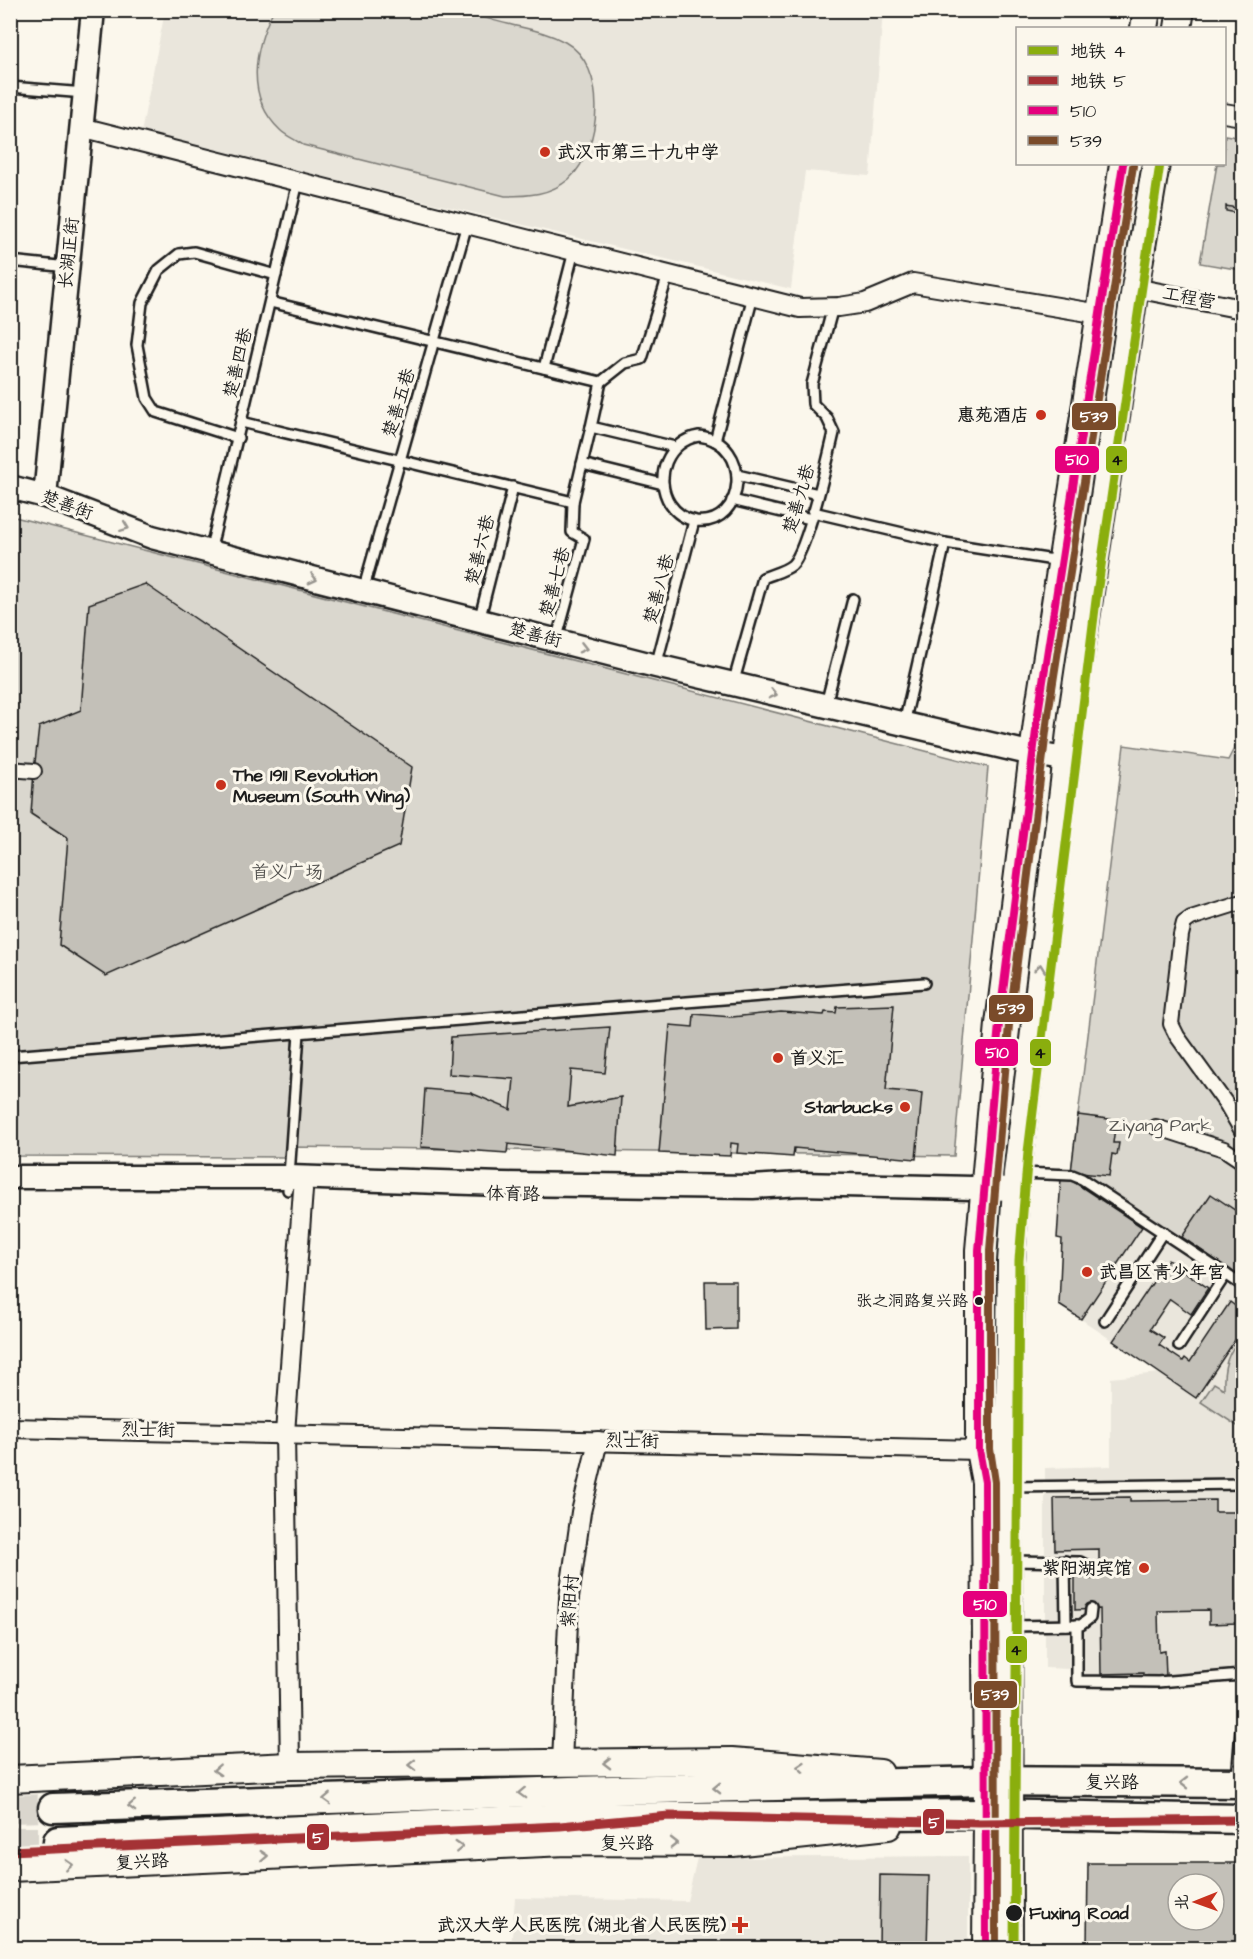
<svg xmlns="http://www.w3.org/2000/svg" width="1253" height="1959" viewBox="0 0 1253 1959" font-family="'Architects Daughter','LXGW WenKai TC',sans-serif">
<rect width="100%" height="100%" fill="#fbf7ec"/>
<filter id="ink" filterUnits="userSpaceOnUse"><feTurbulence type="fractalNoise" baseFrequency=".0167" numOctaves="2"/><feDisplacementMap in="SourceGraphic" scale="12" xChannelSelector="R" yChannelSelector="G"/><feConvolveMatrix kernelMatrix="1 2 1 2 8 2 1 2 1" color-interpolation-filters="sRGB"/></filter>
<g filter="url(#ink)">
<g fill="#eae6dc">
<polygon points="879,10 883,11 870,176 805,171 791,289 141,133 165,11"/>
<polygon points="1061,1171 1082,1173 1242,1280 1242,1681 1181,1687 1070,1687 1069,1669 1045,1668 1045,1468 1111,1466 1111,1378 1159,1373 1081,1319 1142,1228 1072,1180 1061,1179"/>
<polygon points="968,1856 968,1948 511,1948 515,1898 687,1901 697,1858"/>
</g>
<g fill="#dad7ce" stroke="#7b7a75" stroke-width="1.5">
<path d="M273,11c40,-1 79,-1 119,-1 19,0 40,-1 59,0 19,2 39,10 57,14 20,5 39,8 57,18 44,24 37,107 4,137 -19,16 -41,17 -64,17l-202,-51c-7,-5 -17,-9 -23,-15 -35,-33 -26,-81 -7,-119z"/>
<polygon points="1225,135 1242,138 1242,270 1200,263 1217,164 1224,164"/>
<polygon points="11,516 988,767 954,1156 285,1147 284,1157 11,1156"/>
<polygon points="1242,733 1242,1280 1082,1173 1071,1172 1124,745 1228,760"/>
<path d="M1242,1337v23l-4,16v10l4,11v32l-41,-27 13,-19 10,6c-1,-21 3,-37 18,-52z"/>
</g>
<g fill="#c3c0b8" stroke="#1c1c1c" stroke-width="1.5" fill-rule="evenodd">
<polygon points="1226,206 1242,209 1242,214 1226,211"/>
<polygon points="145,584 412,767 399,846 106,976 59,945 68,838 31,814 34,771 39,727 81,710 89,604"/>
<polygon points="894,1005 886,1090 922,1093 916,1159 794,1148 793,1157 737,1153 738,1144 731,1143 730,1156 659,1153 670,1025 693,1027 694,1014 732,1017 781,1012 824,1015 825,1012 836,1013 837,1007"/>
<polygon points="610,1027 605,1073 571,1070 568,1107 621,1097 617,1156 508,1144 507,1153 421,1147 425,1089 471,1093 511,1110 514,1079 449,1074 451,1037"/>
<polygon points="1078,1115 1116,1120 1113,1143 1119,1143 1117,1155 1112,1154 1109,1176 1071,1172"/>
<polygon points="1061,1179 1071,1180 1142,1227 1081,1319 1059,1305 1062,1239 1057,1238"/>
<polygon points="1211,1194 1242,1215 1242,1278 1182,1237"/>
<polygon points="1168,1260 1208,1288 1191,1314 1170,1299 1150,1329 1164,1338 1159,1345 1183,1361 1185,1358 1190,1362 1230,1302 1242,1311 1242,1330 1196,1398 1113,1341"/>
<polygon points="705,1281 736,1281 736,1329 706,1330"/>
<polygon points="1130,1497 1130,1501 1215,1500 1215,1512 1236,1512 1237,1562 1242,1562 1242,1610 1237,1610 1238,1623 1209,1624 1209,1610 1158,1611 1159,1652 1165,1651 1166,1677 1143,1677 1143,1673 1101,1674 1100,1609 1075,1610 1075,1573 1099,1572 1099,1549 1055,1550 1054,1498"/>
<path d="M1088,1863h154v85h-155zM1178,1884h36v36h-36z"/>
<polygon points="880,1875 929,1876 927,1948 879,1948"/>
</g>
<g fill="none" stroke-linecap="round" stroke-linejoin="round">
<g stroke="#dad6cd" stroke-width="28" stroke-dasharray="28 14" stroke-linecap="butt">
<polyline points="10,1809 53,1808"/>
<polyline points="10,1841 58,1841"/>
</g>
<defs>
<g id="service">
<polyline points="10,87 85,93"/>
<polyline points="10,261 68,267"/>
<polyline points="270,302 601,382 591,427 675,447"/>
<polyline points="544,368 574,251"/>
<polyline points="601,382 625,363 642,359 668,275"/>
<polyline points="241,422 573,502 582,464 663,484"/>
<path d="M699,436c55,6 47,91 -3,85 -11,-2 -20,-8 -26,-17 -17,-27 -2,-63 29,-68z"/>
<polyline points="238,438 156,412 147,398 137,345 142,303 159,270 179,254 194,252 276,275"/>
<polyline points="715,441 753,296"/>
<polyline points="582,464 591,427"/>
<polyline points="737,475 818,494"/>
<polyline points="732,500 811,519"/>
<polyline points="813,512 945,543 1060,561"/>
<polyline points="210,552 298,182"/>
<polyline points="363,591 467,224"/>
<polyline points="479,621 513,487"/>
<polyline points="556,641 584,539 572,532 573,502"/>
<polyline points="656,666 694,521"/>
<path d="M733,684l30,-106c9,-4 22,-7 29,-13 15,-14 36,-107 42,-132l-7,-15 -14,-14 -1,-20 21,-77"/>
<polyline points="826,704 853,599"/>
<polyline points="904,724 945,543"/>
<polyline points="10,1056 924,983"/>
<polyline points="1020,1173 1072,1175 1082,1179 1242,1285"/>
<polyline points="288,1190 299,1033"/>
<polyline points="1105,1321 1163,1232"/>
<polyline points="1179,1346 1226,1274"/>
<polyline points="1010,1487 1242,1484"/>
<polyline points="1010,1561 1080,1562 1086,1565 1090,1573"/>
<polyline points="1065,1561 1066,1625"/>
<polyline points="1077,1625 1077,1681 1158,1682 1242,1675"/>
<polyline points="1010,1626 1081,1625 1090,1618 1091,1609"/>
<polyline points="1237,1781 1242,1716"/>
</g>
<g id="pedestrian">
<polyline points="10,769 34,771"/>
<polyline points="1242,902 1191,918 1184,923 1181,935 1171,1024 1177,1036 1227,1105 1242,1131"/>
<polyline points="1156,1127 1224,1149 1242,1161"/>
</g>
<g id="minor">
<polyline points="1224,113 1242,116"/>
<polyline points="81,127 800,308 839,307 865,303 913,283 1100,314"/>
<polyline points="1135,288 1242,309"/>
<polyline points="10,1428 979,1450"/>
<polyline points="562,1763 569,1598 581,1512 598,1441"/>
<polyline points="290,1766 285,1433 303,1190"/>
</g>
<g id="tertiary">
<polyline points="10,487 45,496 152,537 210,552 656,666 1033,754 1066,759"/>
<polyline points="45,496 93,10"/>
<polyline points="10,1177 289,1177 502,1184 753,1187 800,1184 1016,1189"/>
</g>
<g id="secondary">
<polyline points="1144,28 1147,10"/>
<polyline points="1178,28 1181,10"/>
<polyline points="10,1779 290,1766 732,1761 880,1773"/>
<polyline points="10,1868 566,1842 733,1843 888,1826"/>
<polyline points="986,1948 987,1814 985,1482 979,1450 979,1250 999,1024 1039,707 1123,164"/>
<polyline points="1009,1948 1008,1481 1011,1262 1017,1173 1073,707 1135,288 1156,164"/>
</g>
<g id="primary">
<polyline points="53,1808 570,1791 985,1781 1242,1783"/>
<polyline points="58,1841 570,1818 987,1814 1242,1819"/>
</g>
</defs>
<use href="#service" stroke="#1c1c1c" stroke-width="14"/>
<use href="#pedestrian" stroke="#1c1c1c" stroke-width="18"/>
<use href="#minor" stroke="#1c1c1c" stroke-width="22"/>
<use href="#tertiary" stroke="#1c1c1c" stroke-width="27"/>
<use href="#secondary" stroke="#1c1c1c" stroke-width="30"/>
<use href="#primary" stroke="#1c1c1c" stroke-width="33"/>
<use href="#service" stroke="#fbf7ec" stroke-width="9"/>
<use href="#pedestrian" stroke="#fbf7ec" stroke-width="14"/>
<use href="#minor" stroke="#fbf7ec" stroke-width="18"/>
<use href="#tertiary" stroke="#fbf7ec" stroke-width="22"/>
<use href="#secondary" stroke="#fbf7ec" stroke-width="26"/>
<use href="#primary" stroke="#fbf7ec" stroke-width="28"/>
<defs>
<polyline id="bus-1" points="986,1948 985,1482 979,1450 979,1250 999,1024 1039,707 1123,164"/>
<polyline id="bus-2" points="996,1948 995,1482 990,1449 990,1250 1009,1025 1049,708 1133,166"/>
</defs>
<use href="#bus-1" stroke="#fbf7ec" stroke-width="12"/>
<use href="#bus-2" stroke="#fbf7ec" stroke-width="12"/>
<use href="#bus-1" stroke="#e5007d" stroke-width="8"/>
<use href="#bus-2" stroke="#7a4b2a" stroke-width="8"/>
<defs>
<polyline id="metro-1" points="1014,1948 1019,1260 1028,1152 1096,600 1160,164"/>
<polyline id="metro-2" points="10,1851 560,1826 669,1816 980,1823 1242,1820"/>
</defs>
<use href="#metro-1" stroke="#fbf7ec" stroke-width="14"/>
<use href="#metro-2" stroke="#fbf7ec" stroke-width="14"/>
<use href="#metro-1" stroke="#8aae0e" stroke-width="9"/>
<use href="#metro-2" stroke="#a43034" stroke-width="9"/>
</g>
<defs><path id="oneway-chevron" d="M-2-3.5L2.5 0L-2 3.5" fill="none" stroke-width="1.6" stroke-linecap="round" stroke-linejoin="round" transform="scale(1.5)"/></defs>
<g stroke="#97948e">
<use href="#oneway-chevron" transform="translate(125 527) rotate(21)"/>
<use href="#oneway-chevron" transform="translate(313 579) rotate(14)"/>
<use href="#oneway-chevron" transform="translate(583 648) rotate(14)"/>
<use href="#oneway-chevron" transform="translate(773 694) rotate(13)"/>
<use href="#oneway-chevron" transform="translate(1040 968) rotate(-83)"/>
<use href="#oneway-chevron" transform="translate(607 1763) rotate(179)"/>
<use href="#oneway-chevron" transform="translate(412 1765) rotate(179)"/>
<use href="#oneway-chevron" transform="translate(801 1767) rotate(-175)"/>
<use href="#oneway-chevron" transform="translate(217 1770) rotate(177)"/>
<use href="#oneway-chevron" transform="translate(1184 1783) rotate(-180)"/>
<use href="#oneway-chevron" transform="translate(717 1788) rotate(179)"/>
<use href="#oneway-chevron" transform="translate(522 1793) rotate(178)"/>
<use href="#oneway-chevron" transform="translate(327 1799) rotate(178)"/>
<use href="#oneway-chevron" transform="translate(132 1806) rotate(178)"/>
<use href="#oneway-chevron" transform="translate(674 1843)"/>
<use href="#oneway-chevron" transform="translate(459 1847) rotate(-3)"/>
<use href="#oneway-chevron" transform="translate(264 1856) rotate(-3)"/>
<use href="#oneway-chevron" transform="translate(69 1865) rotate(-3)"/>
</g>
</g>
<g fill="#c8321e" stroke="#fbf7ec" stroke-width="2">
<circle cx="545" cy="152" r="6"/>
<circle cx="1041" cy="415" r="6"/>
<circle cx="221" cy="785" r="6"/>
<circle cx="778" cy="1058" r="6"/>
<circle cx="905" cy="1107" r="6"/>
<circle cx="1087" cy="1272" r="6"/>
<circle cx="1144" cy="1568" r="6"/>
<path d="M737 1916h6v6h6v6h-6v6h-6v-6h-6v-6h6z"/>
</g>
<g fill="#1c1c1c" stroke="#fbf7ec" stroke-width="2">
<circle cx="979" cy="1301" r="5"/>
<circle cx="1014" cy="1913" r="9"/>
</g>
<g text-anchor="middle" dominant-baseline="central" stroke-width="6" stroke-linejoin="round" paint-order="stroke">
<g font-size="16" fill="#1c1c1c" stroke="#fbf7ec" text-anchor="end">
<text x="968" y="1301">张之洞路复兴路</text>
</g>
<g font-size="18" font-weight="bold" fill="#1c1c1c" stroke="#fbf7ec" text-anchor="start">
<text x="557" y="152">武汉市第三十九中学</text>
<text x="1029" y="415" text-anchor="end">惠苑酒店</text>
<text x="233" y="775">The 1911 Revolution<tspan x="233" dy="21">Museum (South Wing)</tspan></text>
<text x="790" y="1058">首义汇</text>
<text x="893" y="1107" text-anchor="end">Starbucks</text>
<text x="1099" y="1272">武昌区青少年宫</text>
<text x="1132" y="1568" text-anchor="end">紫阳湖宾馆</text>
<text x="726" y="1925" text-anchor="end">武汉大学人民医院 (湖北省人民医院)</text>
</g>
<g font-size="18" fill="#1c1c1c" stroke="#fbf7ec">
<text transform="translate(69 253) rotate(-84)">长湖正街</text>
<text transform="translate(1189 298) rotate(11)">工程营</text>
<text transform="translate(238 363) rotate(-77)">楚善四巷</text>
<text transform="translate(399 403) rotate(-73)">楚善五巷</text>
<text transform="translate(799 499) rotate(-74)">楚善九巷</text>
<text transform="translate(67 505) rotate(20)">楚善街</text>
<text transform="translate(480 550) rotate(-76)">楚善六巷</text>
<text transform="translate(555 582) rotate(-75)">楚善七巷</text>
<text transform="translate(659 589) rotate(-75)">楚善八巷</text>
<text transform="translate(535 635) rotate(14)">楚善街</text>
<text transform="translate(513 1194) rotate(1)">体育路</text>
<text transform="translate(148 1430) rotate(1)">烈士街</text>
<text transform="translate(632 1441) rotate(1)">烈士街</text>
<text transform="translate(570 1601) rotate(-85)">紫阳村</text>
<text x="1112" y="1782">复兴路</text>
<text x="627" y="1843">复兴路</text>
<text transform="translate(142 1862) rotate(-3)">复兴路</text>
</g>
<g font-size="18" fill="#555451" stroke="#fbf7ec">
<text x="287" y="872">首义广场</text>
<text x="1160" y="1125">Ziyang Park</text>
</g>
<g font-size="18" font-weight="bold" fill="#1c1c1c" stroke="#fbf7ec" text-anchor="start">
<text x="1029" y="1913">Fuxing Road</text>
</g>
</g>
<g stroke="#fbf7ec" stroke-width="2">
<rect x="1071" y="402" width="46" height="29" rx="6" fill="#7a4b2a"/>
<rect x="1054" y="445" width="46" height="29" rx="6" fill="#e5007d"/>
<rect x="1105" y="445" width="23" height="29" rx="6" fill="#8aae0e"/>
<rect x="988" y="994" width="46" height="29" rx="6" fill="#7a4b2a"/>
<rect x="974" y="1038" width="45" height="29" rx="6" fill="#e5007d"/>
<rect x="1029" y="1038" width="23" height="29" rx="6" fill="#8aae0e"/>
<rect x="962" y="1590" width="46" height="28" rx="6" fill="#e5007d"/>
<rect x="1005" y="1635" width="23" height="29" rx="6" fill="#8aae0e"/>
<rect x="973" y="1680" width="45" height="29" rx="6" fill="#7a4b2a"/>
<rect x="922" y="1808" width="23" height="28" rx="6" fill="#a43034"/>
<rect x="306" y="1823" width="24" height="28" rx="6" fill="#a43034"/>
</g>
<g font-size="16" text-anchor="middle" font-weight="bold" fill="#fff">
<text x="1094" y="422">539</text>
<text x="1077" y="465">510</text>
<text x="1011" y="1014">539</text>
<text x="997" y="1058">510</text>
<text x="985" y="1610">510</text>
<text x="995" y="1700">539</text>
<text x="934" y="1828">5</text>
<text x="318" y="1843">5</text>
</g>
<g font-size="16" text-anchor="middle" font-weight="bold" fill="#111">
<text x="1117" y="465">4</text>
<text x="1040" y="1058">4</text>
<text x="1016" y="1655">4</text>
</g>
<rect width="1253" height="1959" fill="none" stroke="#fbf7ec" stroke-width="36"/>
<rect x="18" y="18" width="1217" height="1923" fill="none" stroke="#1c1c1c" stroke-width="2" filter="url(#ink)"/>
<rect x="1016" y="27" width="210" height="138" fill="#fbf7ec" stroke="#a29f99" stroke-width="1.5"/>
<rect x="1028" y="46" width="30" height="9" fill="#8aae0e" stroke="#a29f99" stroke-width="1.5"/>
<text x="1070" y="57" font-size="18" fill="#1c1c1c">地铁 4</text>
<rect x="1028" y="76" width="30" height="9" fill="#a43034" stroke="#a29f99" stroke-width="1.5"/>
<text x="1070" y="87" font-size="18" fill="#1c1c1c">地铁 5</text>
<rect x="1028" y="106" width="30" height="9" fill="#e5007d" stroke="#a29f99" stroke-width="1.5"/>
<text x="1070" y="117" font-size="18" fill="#1c1c1c">510</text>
<rect x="1028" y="136" width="30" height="9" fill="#7a4b2a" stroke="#a29f99" stroke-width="1.5"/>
<text x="1070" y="147" font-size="18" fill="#1c1c1c">539</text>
<g transform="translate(1196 1902) rotate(269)"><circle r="28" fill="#fbf7ec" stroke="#a29f99" stroke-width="1.5"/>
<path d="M0-4.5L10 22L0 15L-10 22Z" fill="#c8321e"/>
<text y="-9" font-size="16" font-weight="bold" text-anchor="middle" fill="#1c1c1c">北</text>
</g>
</svg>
